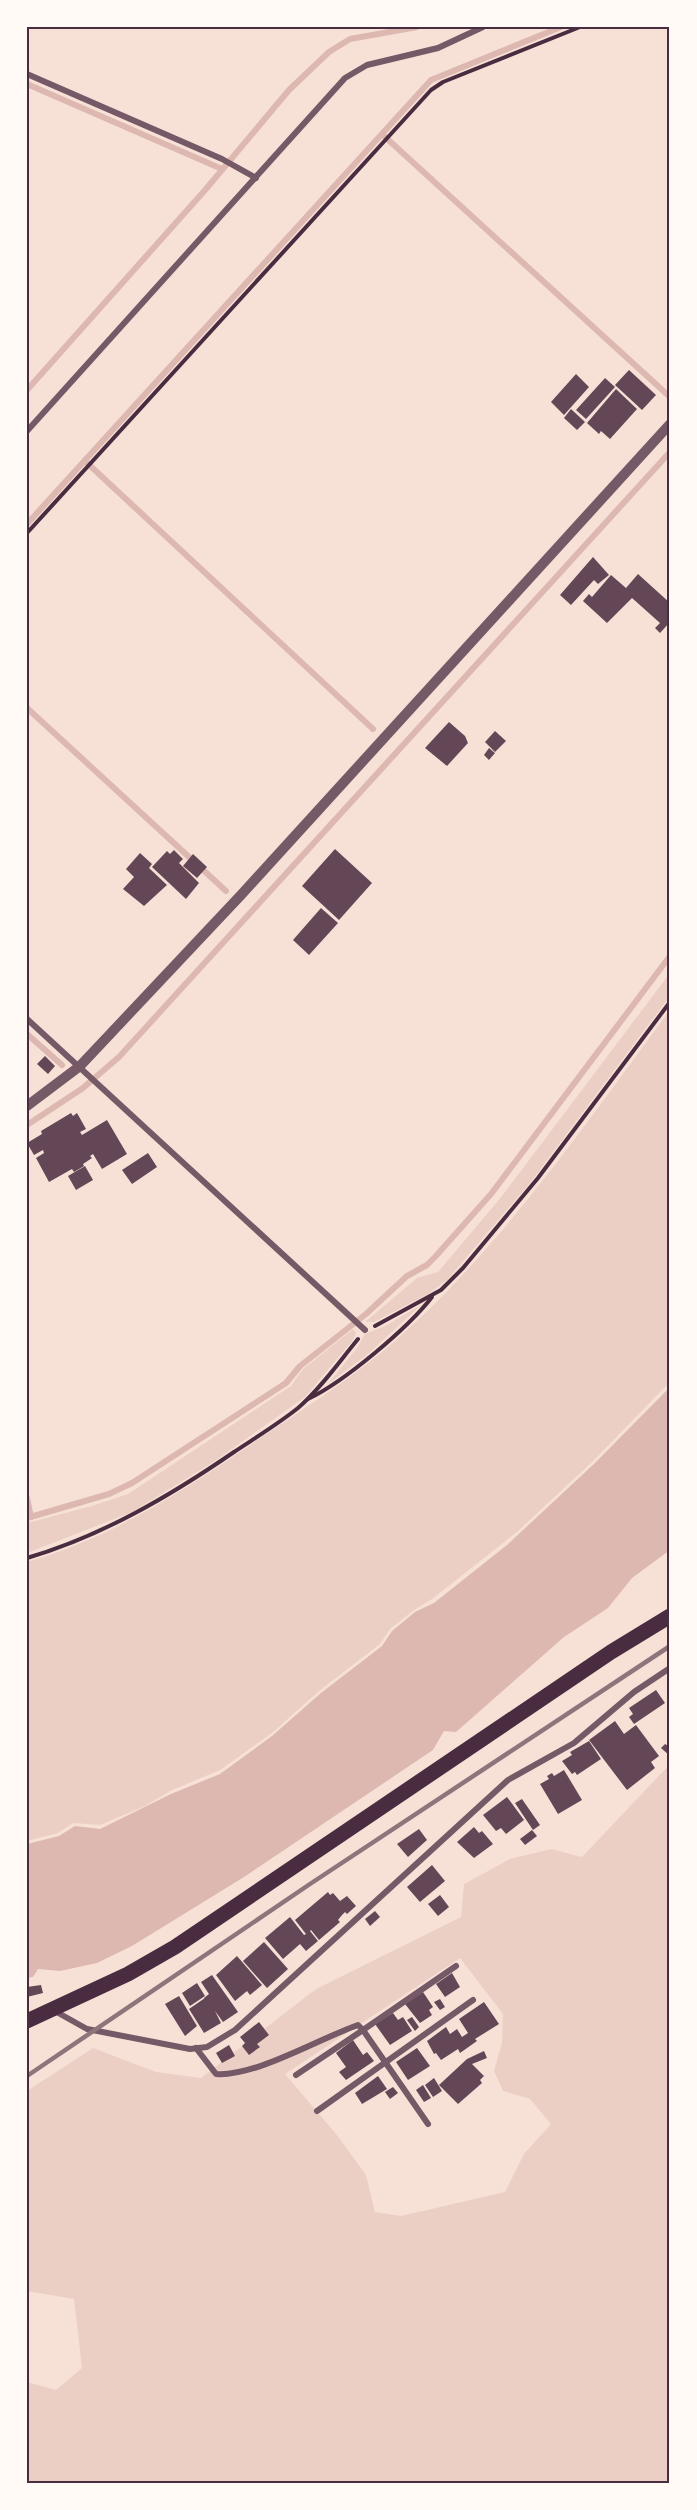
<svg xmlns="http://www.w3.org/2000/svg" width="697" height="2510" viewBox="0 0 697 2510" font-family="Figtree,sans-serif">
<rect width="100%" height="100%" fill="#f7e1d7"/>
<g fill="#ebcfc5" fill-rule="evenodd">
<polygon points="670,973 670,996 530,1183 447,1280 428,1294 374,1322 365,1322 417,1278 438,1272 502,1196"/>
<path d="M670,1010v372l-79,81 -74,69 -85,67 -18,11 -24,19 -10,15 -61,47 -47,42 -52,37 -50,21 -25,15 -45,19 -27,-2 -15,10 -31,8v-279c81,-23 152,-68 220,-115 50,-34 102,-66 148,-106 106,-93 191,-218 275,-331z"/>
<polygon points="421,1305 368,1354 328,1384 357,1348 365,1334 385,1326"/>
<polygon points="353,1329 356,1333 353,1340 305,1397 215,1461 132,1512 27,1553 27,1523 92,1506 128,1494 291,1386 303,1369"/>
<path d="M670,1764v719h-643v-101l29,8 26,-22 -8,-69 -47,-8v-200l66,-43 63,24 45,6 115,-89 145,-72 3,-33 46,-25 41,-10 31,8zM460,1958l43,56 -1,29 -8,28 9,20 27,8 21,25 -27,30 -19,38 -104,24 -26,-4 -9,-37 -30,-41 -51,-60z"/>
</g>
<polygon fill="#dcb8b0" points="670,1387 670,1550 632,1578 608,1608 564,1637 456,1732 444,1731 433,1750 244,1877 132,1946 97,1963 60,1971 38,1969 33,1977 27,1978 27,1844 59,1836 75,1826 100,1829 171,1794 220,1774 272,1736 321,1693 382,1646 392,1631 415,1612 434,1603 507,1545 595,1463"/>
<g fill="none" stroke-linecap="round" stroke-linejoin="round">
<g stroke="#dcb8b0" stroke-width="6">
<polyline points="27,84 222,169"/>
<polyline points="383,135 670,397"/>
<polyline points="27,390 206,189 289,90 329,52 350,39 417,27"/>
<polyline points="85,461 373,729"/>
<polyline points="27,524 431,80 561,27"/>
<polyline points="27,708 226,891"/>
<polyline points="27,1034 62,1065"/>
<polyline points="27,1125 83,1088 119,1057 670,452"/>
<polyline points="27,1498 31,1517"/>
<polyline points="27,1518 109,1494 132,1483 286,1383 300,1366 366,1314 407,1276 427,1265 435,1257 491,1194 670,956"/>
</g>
</g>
<g fill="#644757">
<polygon points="629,370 656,395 642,410 615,385"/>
<polygon points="576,374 589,387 564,415 551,402"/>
<polygon points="605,378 615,387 586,419 576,410"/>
<polygon points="616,389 637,409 610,439 601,431 599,434 587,423"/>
<polygon points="571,409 585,422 577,430 564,418"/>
<polygon points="593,557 609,575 598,584 594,580 571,605 560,595"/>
<polygon points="638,574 670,603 670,622 660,633 655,628 660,623 632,598 607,623 583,601 589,594 592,597 611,575 626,588"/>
<polygon points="449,722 465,736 468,743 447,766 425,748"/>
<polygon points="495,731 506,741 495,752 485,742"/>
<polygon points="489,748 495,753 489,760 484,755"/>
<polygon points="335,849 372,883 339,920 302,886"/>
<polygon points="174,850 183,859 179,863 199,883 186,899 152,867 167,851 170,854"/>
<polygon points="140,853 152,864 149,868 167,885 144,906 123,889 134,877 126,869"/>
<polygon points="193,854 207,867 197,878 183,866"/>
<polygon points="321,908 338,923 309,955 293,940"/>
<polygon points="45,1056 55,1066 48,1074 37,1064"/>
<polygon points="71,1113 73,1116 77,1113 86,1129 80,1132 82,1135 107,1120 127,1154 102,1169 93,1154 90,1156 92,1158 83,1164 84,1166 74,1172 72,1169 49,1182 36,1158 44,1153 43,1150 34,1155 27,1143 42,1134 41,1131"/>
<polygon points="148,1153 157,1167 132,1184 122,1170"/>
<polygon points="85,1166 93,1180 76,1190 68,1176"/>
<polygon points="656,1690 665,1703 634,1724 629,1717 633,1714 629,1708"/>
<polygon points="615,1721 624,1734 636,1725 659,1756 651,1762 655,1768 627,1790 589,1740"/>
<polygon points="589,1741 601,1759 577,1775 575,1772 572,1774 562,1761 572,1755 570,1752"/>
<polygon points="665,1744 670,1747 670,1756 661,1748"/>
<polygon points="564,1770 582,1800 558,1814 540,1784 549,1779 547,1776 552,1773 554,1776"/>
<polygon points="507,1797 524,1820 506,1834 501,1828 496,1831 483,1815"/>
<polygon points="522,1799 540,1825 533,1830 515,1803"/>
<polygon points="474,1827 479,1833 482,1831 493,1844 474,1858 457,1842"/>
<polygon points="419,1829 427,1840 408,1857 397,1844"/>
<polygon points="532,1830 537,1836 525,1845 520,1839"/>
<polygon points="432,1865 445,1881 420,1902 407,1887"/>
<polygon points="328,1892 330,1895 333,1893 340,1901 347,1896 356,1906 347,1914 345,1912 342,1915 338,1920 340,1922 319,1940 311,1930 310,1931 318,1941 306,1951 300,1944 283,1959 265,1938 290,1917 304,1935 306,1934 295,1920"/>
<polygon points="440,1895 449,1907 438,1916 428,1904"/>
<polygon points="375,1911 380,1917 370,1926 365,1919"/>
<polygon points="264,1942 288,1969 267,1988 243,1961"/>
<polygon points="237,1956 262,1985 250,1995 247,1991 235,2001 216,1975"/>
<polygon points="452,1973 460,1987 445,1997 436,1984"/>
<polygon points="212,1975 238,2012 223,2022 215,2011 221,2023 204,2033 189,2009 205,1998 213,2010 204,1998 209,1994 201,1982"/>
<polygon points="197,1983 205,1996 190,2006 182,1993"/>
<polygon points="41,1985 43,1993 27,1997 27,1987"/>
<polygon points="423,1992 433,2007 429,2010 432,2015 420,2023 405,2004"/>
<polygon points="179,1996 197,2026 185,2036 165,2004"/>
<polygon points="440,1999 445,2007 440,2010 434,2002"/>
<polygon points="484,2002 499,2024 475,2039 477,2041 460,2053 458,2049 441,2060 436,2053 434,2054 427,2041 446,2027 450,2034 457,2029 462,2037 468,2033 459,2019"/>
<polygon points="393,2013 398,2020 403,2017 412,2031 390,2045 375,2024"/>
<polygon points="412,2017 419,2027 415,2031 407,2020"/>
<polygon points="259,2022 269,2035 257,2044 260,2047 249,2055 242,2046 245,2043 240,2037"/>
<polygon points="353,2040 363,2055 367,2052 374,2061 346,2080 339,2072 346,2067 336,2053"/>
<polygon points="229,2045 235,2056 222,2063 216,2053"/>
<polygon points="417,2048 430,2066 408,2080 396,2062"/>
<polygon points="484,2051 487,2058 472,2064 484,2076 480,2080 482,2083 458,2104 439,2085 467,2059"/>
<polygon points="378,2076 387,2089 362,2104 355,2093"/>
<polygon points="434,2078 442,2091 433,2097 425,2085"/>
<polygon points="423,2085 431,2098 424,2102 416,2090"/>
<polygon points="393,2087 398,2093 390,2099 385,2092"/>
</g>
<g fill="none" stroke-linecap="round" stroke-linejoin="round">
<g stroke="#4a2c40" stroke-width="4">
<polyline points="27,533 431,90 443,82 580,27"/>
<polyline points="375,1326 441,1290 463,1268 538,1178 670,1002"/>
<path d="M308,1399c36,-17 100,-71 124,-102"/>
<path d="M27,1558c75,-22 143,-62 207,-106 21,-14 44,-28 64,-44 23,-20 41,-46 60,-69"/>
</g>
<g stroke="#755966" stroke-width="6">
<polyline points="27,74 222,159 256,178"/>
<polyline points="27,431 345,78 367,65 438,48 483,27"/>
<polyline points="27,1019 365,1330"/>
<polyline points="53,2010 87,2029 190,2049 207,2047 235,2030 508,1780 574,1743 634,1692 670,1668"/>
<path d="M196,2048l20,26c39,3 102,-35 142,-49l5,5 93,-64"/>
<polyline points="296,2075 363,2030 428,2124"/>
<polyline points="317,2111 473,2000"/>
</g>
<polyline stroke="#755966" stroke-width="10" points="27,1106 80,1066 241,895 670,424"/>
<polyline stroke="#4a2c40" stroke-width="15" points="27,2021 128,1974 175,1947 611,1652 670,1616"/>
<polyline stroke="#8f747c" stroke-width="4.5" points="27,2076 310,1884 670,1646"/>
</g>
<rect width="697" height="2510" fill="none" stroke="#fffaf5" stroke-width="57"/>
<rect x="28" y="28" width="640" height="2454" fill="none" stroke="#4a2c40" stroke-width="2"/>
</svg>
